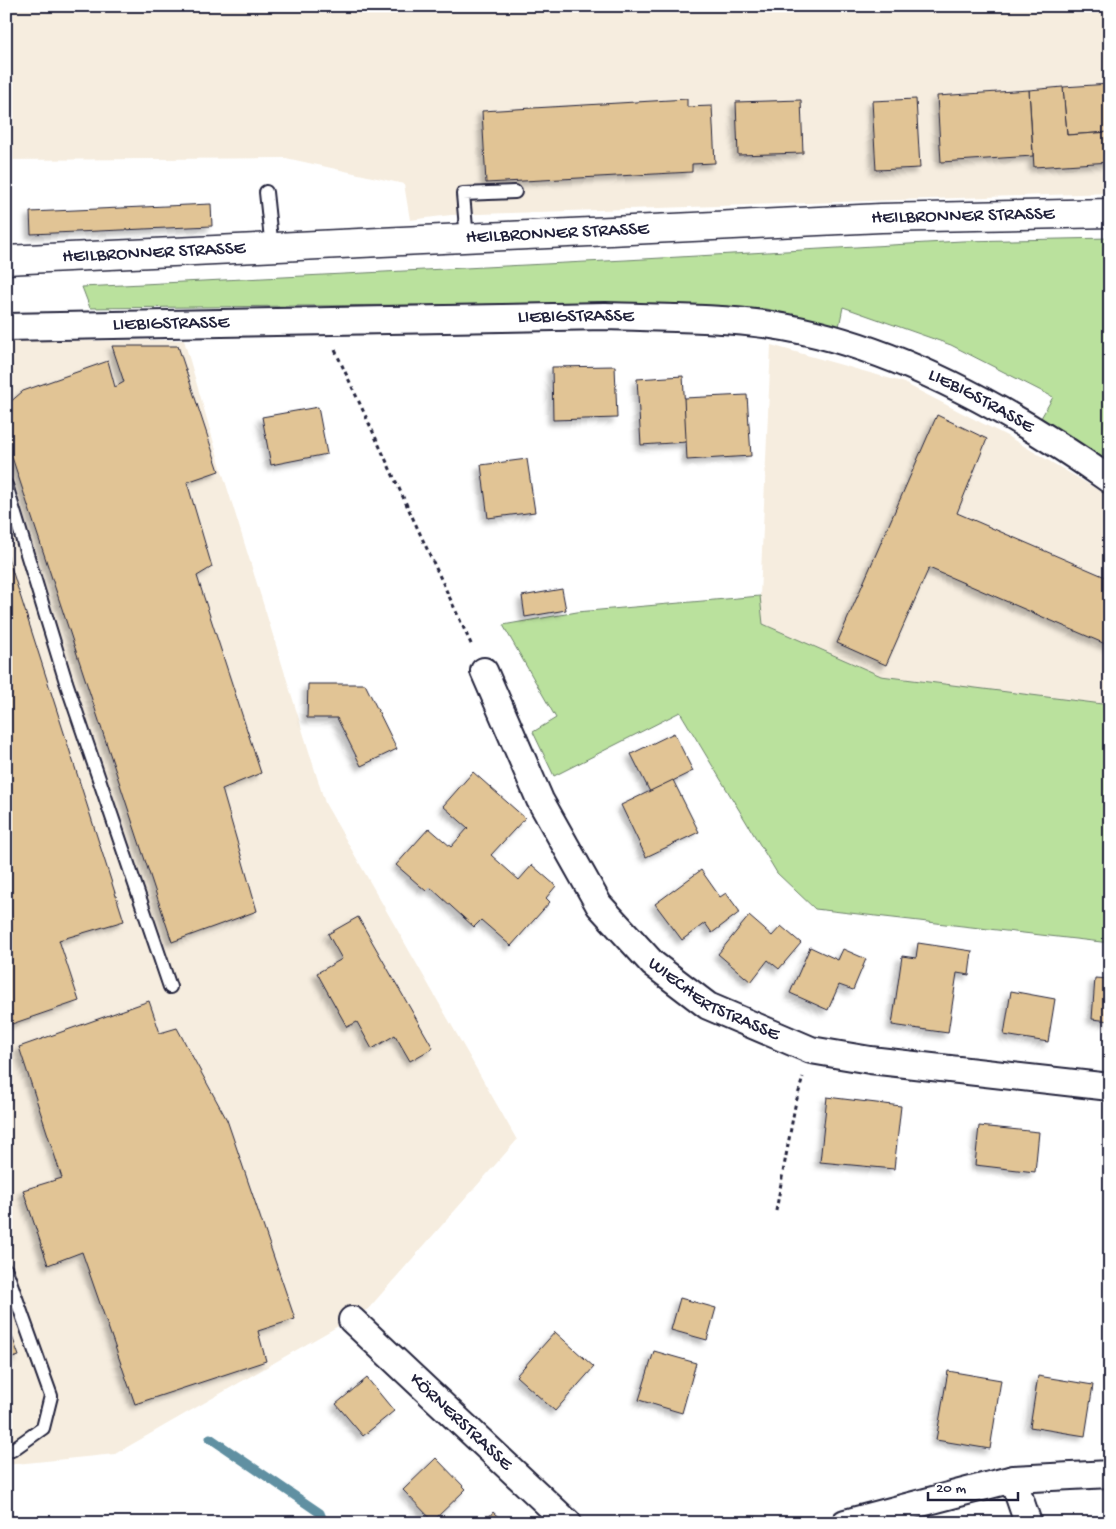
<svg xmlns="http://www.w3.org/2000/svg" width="1116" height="1529" viewBox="0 0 1116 1529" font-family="'Gochi Hand',sans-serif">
<defs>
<filter id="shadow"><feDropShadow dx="-4.5" dy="4.5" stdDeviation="2.5" flood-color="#0004"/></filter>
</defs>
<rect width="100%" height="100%" fill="#fff"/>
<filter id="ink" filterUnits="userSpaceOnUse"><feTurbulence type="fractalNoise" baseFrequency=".02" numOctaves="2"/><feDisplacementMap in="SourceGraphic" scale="10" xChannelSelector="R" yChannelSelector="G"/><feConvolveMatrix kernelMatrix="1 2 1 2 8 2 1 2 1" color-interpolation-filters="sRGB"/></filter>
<g filter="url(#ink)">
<g fill="#f6eddf">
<polygon points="6,6 1110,6 1110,193 451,215 410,220 404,184 286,158 6,160"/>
<polygon points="6,336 39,341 184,340 222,471 325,803 517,1140 368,1309 115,1454 6,1465"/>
<polygon points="771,345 902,382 1007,436 1110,497 1110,705 881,676 763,624 760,596"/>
</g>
<g fill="#bae19d" stroke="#6e826c">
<polygon points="1110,238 1110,463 1041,418 1053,397 951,345 843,307 839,327 767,309 630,303 90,308 82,287 626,260 962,241"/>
<polygon points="760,596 763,624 881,676 1110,705 1110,943 815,909 777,873 680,712 554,776 533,732 556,718 503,625 577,612"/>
</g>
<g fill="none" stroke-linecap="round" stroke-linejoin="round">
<polyline stroke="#6090a2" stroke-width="9" points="210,1438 320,1513 324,1523"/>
</g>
<g fill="#e1c495" stroke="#22223b" filter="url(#shadow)">
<polygon points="1110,84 1110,132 1067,135 1063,87"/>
<polygon points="1063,87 1067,135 1110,132 1110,162 1034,167 1029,90"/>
<polygon points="1029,90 1033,156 941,162 937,96"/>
<polygon points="687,99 687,107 712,106 715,163 692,164 692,172 486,183 482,111"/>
<polygon points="916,99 920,168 876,170 872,101"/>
<polygon points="801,100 803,153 738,155 736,102"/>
<polygon points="211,204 212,226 31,234 30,212"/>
<polygon points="112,346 178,346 219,471 187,482 212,567 197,576 261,773 222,789 257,911 172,942 6,439 8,404 23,391 108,361 115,387 124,382"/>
<polygon points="615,366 617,418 553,420 552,367"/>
<polygon points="683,376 687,442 641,445 637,379"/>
<polygon points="747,395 751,456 687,460 684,398"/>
<polygon points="318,407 327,454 271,465 262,417"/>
<polygon points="937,415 987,439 957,513 1110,579 1110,646 929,568 886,665 837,643"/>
<polygon points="527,459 535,512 488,518 481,465"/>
<polygon points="6,551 124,921 59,940 79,1001 6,1026"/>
<polygon points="562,589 566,610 525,617 522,596"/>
<polygon points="308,684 365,684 397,749 361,766 337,718 307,718"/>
<polygon points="674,733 693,771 650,792 631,754"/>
<polygon points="473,772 525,818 491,855 519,880 532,865 556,886 546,898 550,902 511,946 481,920 474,927 430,887 426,891 396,865 429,828 451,847 468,828 443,806"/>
<polygon points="673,780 699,832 646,857 621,805"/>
<polygon points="701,870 720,897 726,893 740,912 712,933 705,923 682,940 655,904"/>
<polygon points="749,916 772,936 781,926 801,943 779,969 768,960 751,982 718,954"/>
<polygon points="358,917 433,1048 410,1061 395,1035 372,1049 357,1022 347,1027 317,973 342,959 328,934"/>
<polygon points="918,943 972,951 969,975 957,973 948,1033 892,1025 902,956 916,958"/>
<polygon points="810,947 838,960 843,949 866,959 853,990 839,985 828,1010 790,993"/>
<polygon points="1095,978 1110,979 1110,1021 1092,1019"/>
<polygon points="1011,991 1055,999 1048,1042 1004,1035"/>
<polygon points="149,1001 160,1033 177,1028 227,1120 295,1319 258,1331 266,1361 135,1404 82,1252 48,1265 23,1190 62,1178 19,1047"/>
<polygon points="827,1097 901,1106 894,1169 820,1162"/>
<polygon points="979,1126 1039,1132 1035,1172 975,1165"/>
<polygon points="680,1298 716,1308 707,1340 671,1330"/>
<polygon points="6,1319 19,1356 6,1360"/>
<polygon points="555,1332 594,1367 555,1411 516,1376"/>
<polygon points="654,1351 696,1363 682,1413 639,1400"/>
<polygon points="948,1371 1001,1380 990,1449 936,1440"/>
<polygon points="1038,1376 1093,1385 1085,1436 1030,1427"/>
<polygon points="367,1378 394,1411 363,1436 336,1404"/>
<polygon points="436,1458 466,1489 433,1521 403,1490"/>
<polygon points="493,1512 505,1523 484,1523"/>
</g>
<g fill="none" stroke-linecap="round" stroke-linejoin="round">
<defs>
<g id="lane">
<polyline points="266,192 272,249"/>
<polyline points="467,239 463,194 515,192"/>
<polyline points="6,485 66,682 170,987"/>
<polyline points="6,1270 51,1396 43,1428 12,1450 6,1451"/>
</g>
<g id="street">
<path id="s1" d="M6,327l599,-11c55,2 112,1 166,9 120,18 241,86 339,155"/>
<path id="s2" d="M484,671l56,129 59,105 54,59 55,42 103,44 59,10 240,27"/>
<path id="s3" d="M352,1320l216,203"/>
<polyline points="1013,1479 1028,1523"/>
<polyline points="845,1523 1013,1479 1110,1474"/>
</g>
<g id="secondary">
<path id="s4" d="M6,260l875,-42 229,-5"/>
</g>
</defs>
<use href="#lane" stroke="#22223b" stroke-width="16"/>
<use href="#street" stroke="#22223b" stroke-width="30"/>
<use href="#secondary" stroke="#22223b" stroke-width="31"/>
<g stroke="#22223b" stroke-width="3" stroke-dasharray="4 4" stroke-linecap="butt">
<polyline points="335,350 472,646"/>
<polyline points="776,1211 795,1106 803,1077"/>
</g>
<use href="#lane" stroke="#fff" stroke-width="12"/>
<use href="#street" stroke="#fff" stroke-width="26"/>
<use href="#secondary" stroke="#fff" stroke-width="28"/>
</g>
</g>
<g text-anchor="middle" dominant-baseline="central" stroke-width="5" stroke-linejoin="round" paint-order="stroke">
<g font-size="19" fill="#22223b" stroke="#fff">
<text stroke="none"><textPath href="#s4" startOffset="958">HEILBRONNER STRASSE</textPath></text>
<text stroke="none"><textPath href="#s4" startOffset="552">HEILBRONNER STRASSE</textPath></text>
<text stroke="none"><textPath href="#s4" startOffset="148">HEILBRONNER STRASSE</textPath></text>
<text stroke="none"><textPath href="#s1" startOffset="570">LIEBIGSTRASSE</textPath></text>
<text stroke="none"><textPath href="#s1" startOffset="165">LIEBIGSTRASSE</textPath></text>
<text stroke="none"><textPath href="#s1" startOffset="990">LIEBIGSTRASSE</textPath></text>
<text stroke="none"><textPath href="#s2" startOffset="412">WIECHERTSTRASSE</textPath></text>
<text stroke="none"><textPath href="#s3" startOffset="149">KÖRNERSTRASSE</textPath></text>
</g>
</g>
<rect width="1116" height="1529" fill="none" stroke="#fff" stroke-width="25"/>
<rect x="12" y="12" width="1091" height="1504" fill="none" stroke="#22223b" stroke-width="2" filter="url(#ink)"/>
<path d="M928 1492v8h90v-8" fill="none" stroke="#22223b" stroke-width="2.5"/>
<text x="936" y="1492" font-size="15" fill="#22223b" stroke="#ffffff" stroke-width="4" paint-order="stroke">20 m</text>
</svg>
